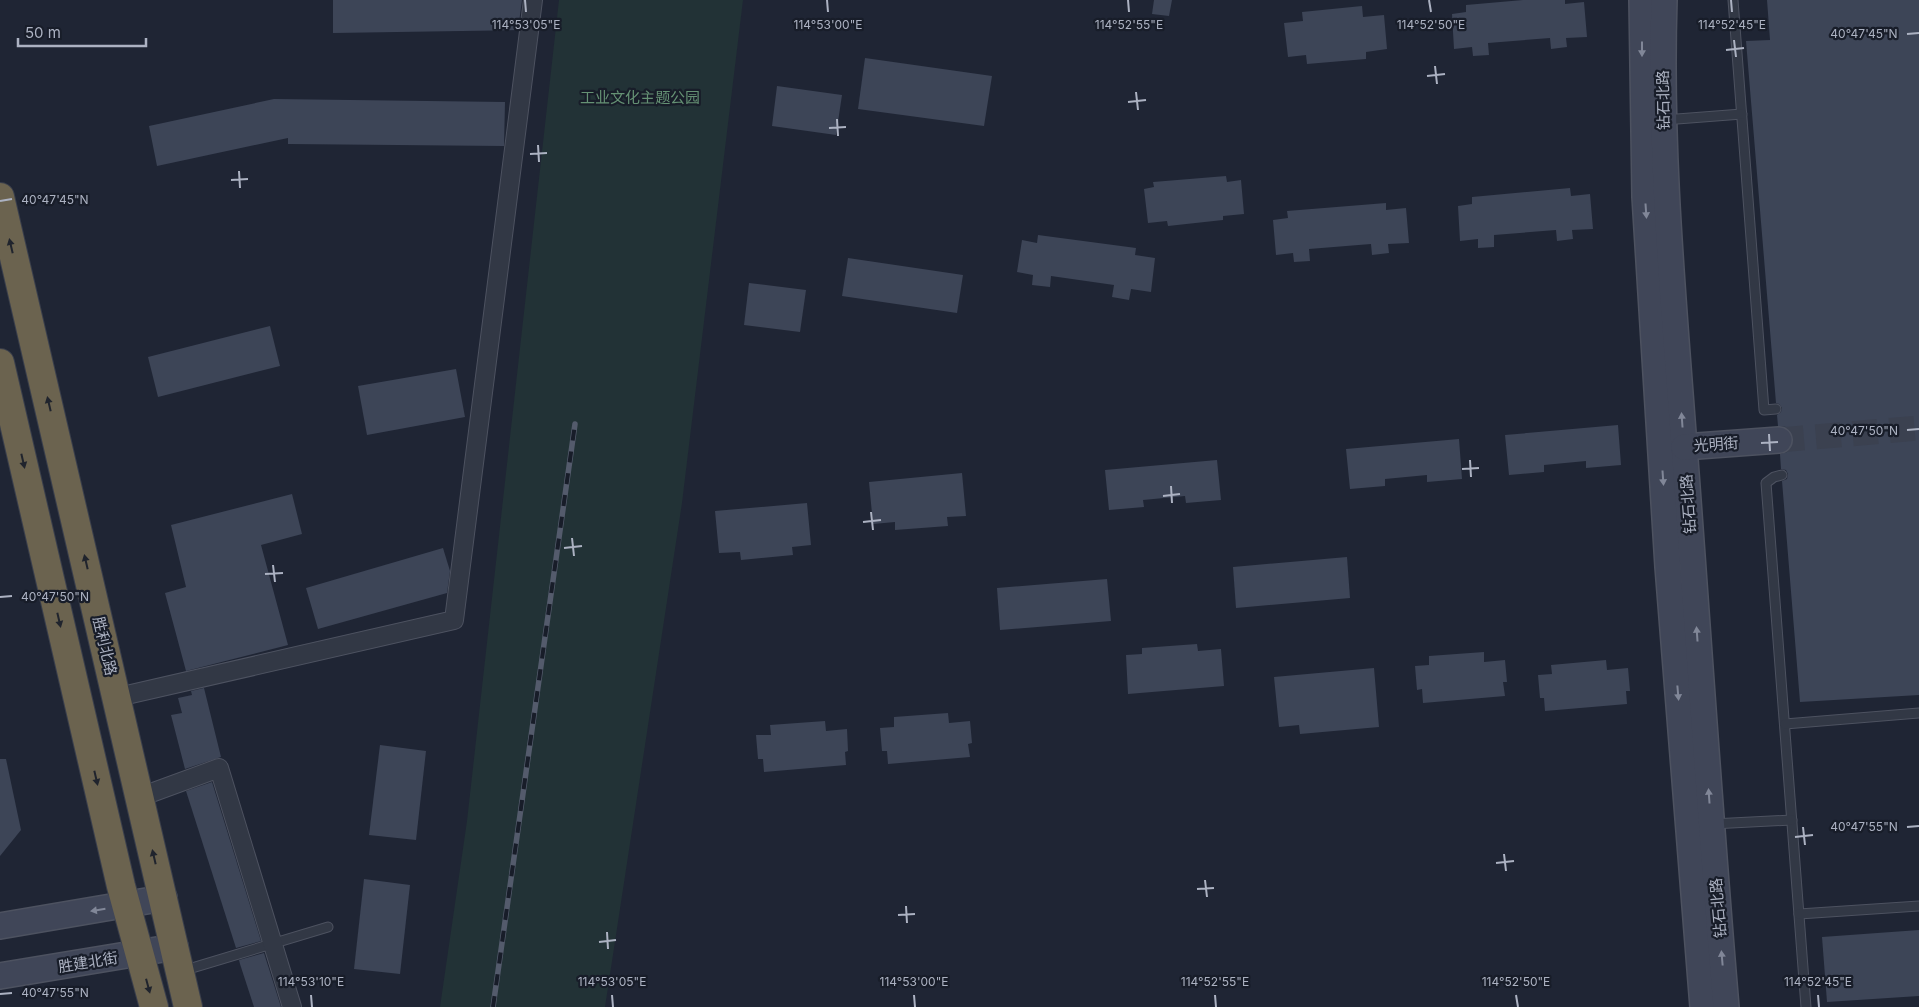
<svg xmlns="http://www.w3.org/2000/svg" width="1919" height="1007" viewBox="0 0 1919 1007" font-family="Inter,'Noto Sans SC',sans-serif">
<rect width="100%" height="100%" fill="#1f2534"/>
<polygon fill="#223236" points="559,0 743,0 682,503 605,1007 440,1007 467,821"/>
<g fill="#3d4557">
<polygon points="333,0 522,0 518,30 333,33"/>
<polygon points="1154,0 1172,0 1169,16 1152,14"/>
<polygon points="1523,0 1565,0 1565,4 1584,2 1587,37 1566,38 1567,47 1551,49 1550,38 1488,43 1489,55 1473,56 1472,47 1454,49 1452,14 1466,12 1466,5"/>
<polygon points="1767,0 1919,0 1919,695 1800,702 1782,481 1787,479 1788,474 1786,470 1781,469 1780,454 1787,452 1792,447 1793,438 1791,432 1786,427 1778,426 1777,415 1781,412 1782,408 1779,404 1776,403 1746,41 1770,40"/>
<polygon points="1362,6 1363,17 1384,15 1387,49 1366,52 1366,59 1307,64 1306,55 1288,57 1284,23 1303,21 1302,12"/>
<polygon points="865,58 992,76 984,126 858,109"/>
<polygon points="777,86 842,95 836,135 772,126"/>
<polygon points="274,99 505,102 504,146 288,144 288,138 157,166 149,126"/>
<polygon points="1226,176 1227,182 1241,180 1244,214 1223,216 1223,220 1168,226 1167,221 1148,223 1144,189 1154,187 1153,182"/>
<polygon points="1570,188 1571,196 1590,194 1593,229 1572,230 1573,239 1557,241 1556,230 1494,235 1494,247 1478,248 1478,239 1460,241 1458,206 1472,204 1472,197"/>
<polygon points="1386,203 1386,210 1406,208 1409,243 1388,244 1389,253 1372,255 1371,244 1309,249 1310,261 1294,262 1293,253 1276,255 1273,220 1288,218 1287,211"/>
<polygon points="1038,235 1136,248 1135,255 1155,258 1151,292 1131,289 1129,300 1112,297 1114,285 1051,276 1050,287 1032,285 1033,275 1017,272 1022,240 1037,243"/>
<polygon points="848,258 963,275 957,313 842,296"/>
<polygon points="749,283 806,290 800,332 744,325"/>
<polygon points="270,326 280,366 158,397 148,357"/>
<polygon points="456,369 465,417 367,435 358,386"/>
<polygon points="1618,425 1621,465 1586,468 1586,461 1544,465 1544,472 1509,475 1505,435"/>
<polygon points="1459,439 1462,479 1427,482 1427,475 1385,479 1385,486 1350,489 1346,449"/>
<polygon points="1217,460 1221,500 1186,503 1185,496 1143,500 1144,507 1109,510 1105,470"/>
<polygon points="962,473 966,516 947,517 948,526 895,530 895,522 873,524 869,482"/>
<polygon points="292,494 302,534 261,545 288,645 186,671 165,593 186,587 171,525"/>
<polygon points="807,503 811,545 792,547 793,555 741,560 740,552 719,553 715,511"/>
<polygon points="443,548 450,571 447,593 318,629 306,588"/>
<polygon points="1347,557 1350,598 1236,608 1233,567"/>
<polygon points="1107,579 1111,621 1000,630 997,588"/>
<polygon points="1197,644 1198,651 1221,649 1224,686 1128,694 1126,655 1142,654 1142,648"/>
<polygon points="1484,652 1484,662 1505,660 1507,682 1503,682 1505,696 1423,703 1422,689 1417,690 1415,666 1429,665 1429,656"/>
<polygon points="1606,660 1607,670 1628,668 1630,691 1626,691 1627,704 1545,711 1544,698 1540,698 1538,675 1552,674 1551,665"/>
<polygon points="1374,668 1379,727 1300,734 1299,725 1279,727 1274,677"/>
<polygon points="204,688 221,757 185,769 171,715 182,713 178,698 192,695 191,691"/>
<polygon points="948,713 949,723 970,721 972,743 968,744 970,757 888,764 887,751 882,751 880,728 894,727 894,717"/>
<polygon points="825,721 826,731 847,729 848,751 845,752 846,765 764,772 763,759 758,759 756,735 771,735 770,725"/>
<polygon points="380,745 426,751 416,840 369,835"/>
<polygon points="0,759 6,759 21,830 0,856"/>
<polygon points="212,782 261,941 236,948 186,791"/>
<polygon points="364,879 410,885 400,974 354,969"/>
<polygon points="1919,930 1919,996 1827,1002 1822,937"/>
<polygon points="264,953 281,1007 254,1007 240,964 239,960"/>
</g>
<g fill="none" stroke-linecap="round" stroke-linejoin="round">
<polyline stroke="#3b4150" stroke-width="25" stroke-dasharray="25 12" stroke-linecap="butt" points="1779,440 1919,428"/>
<defs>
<g id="lane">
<polyline points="1733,0 1764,410 1776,409"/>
<polyline points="1664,120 1742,114"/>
<polyline points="1782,475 1774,477 1766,483 1806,1007"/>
<polyline points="1785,724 1919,713"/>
<polyline points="1712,824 1792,820"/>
<polyline points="1799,914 1919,906"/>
<polyline points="182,971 328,927"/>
</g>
<g id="street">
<polyline points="118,697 454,620 533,0"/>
<polyline points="140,797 219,768 292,1007"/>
</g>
<g id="secondary">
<polyline points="1642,0 1645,197 1668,567 1703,1007"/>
<path d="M1664,0c-5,149 9,297 20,446 14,187 26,374 42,561"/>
<polyline points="1684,447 1779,440"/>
<polyline points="0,926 164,898"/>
<polyline points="0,976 175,947"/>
</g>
<g id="highway">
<polyline points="0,197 188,1007"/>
<polyline points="0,363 121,886 154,1007"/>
</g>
</defs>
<use href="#lane" stroke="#4d5260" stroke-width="11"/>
<use href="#street" stroke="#4d5260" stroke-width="20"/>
<use href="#secondary" stroke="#4d5260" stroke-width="28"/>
<use href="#highway" stroke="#3a3f4c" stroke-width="30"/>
<use href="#lane" stroke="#323845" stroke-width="9"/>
<use href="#street" stroke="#323845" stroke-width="18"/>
<use href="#secondary" stroke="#404658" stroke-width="25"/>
<use href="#highway" stroke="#6b634f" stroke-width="28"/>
<defs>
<polyline id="rail" points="493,1007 575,424"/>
</defs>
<use href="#rail" stroke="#545b6c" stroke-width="5.5"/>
<use href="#rail" stroke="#181d29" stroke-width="4" stroke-dasharray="11" stroke-linecap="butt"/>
</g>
<defs><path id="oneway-solid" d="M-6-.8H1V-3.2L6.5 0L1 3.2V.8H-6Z" transform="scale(1.25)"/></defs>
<g fill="#818798">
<use href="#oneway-solid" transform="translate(1642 49) rotate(90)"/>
<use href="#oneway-solid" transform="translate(1646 211) rotate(86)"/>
<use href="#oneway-solid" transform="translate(1682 420) rotate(-94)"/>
<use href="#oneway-solid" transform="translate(1663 478) rotate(86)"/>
<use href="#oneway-solid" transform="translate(1697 634) rotate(-94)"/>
<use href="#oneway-solid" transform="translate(1678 693) rotate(85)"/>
<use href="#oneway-solid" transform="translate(1709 796) rotate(-94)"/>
<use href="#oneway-solid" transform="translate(98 910) rotate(171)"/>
<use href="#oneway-solid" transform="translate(1722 958) rotate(-95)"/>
</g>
<g fill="#20242d">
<use href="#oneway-solid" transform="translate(11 246) rotate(-103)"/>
<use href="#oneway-solid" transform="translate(49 404) rotate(-103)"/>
<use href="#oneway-solid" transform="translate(23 461) rotate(77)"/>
<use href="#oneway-solid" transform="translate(86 562) rotate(-103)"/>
<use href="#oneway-solid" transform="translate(59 620) rotate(77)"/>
<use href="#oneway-solid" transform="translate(96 778) rotate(77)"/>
<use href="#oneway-solid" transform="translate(154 857) rotate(-103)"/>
<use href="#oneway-solid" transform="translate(148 986) rotate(75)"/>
</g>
<path fill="none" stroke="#acb2c2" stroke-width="2" d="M525,0l1,12M827,0l1,12M1128,0l1,12M1429,0l2,12M1731,0l1,12M1907,34l12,-1M1734,40l2,17M1726,50l18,-2M1435,66l2,18M1427,76l18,-2M1136,92l2,18M1128,102l18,-2M837,119l1,17M829,128l17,-1M538,145l1,17M530,154l17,-1M239,171l1,17M231,180l17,-1M0,201l12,-2M1907,430l12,-1M1769,434l1,17M1761,443l17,-1M1470,460l1,17M1462,469l17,-1M1171,486l1,17M1163,496l17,-2M871,512l2,18M863,522l18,-2M572,538l2,18M564,548l18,-2M273,565l2,17M265,574l18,-1M0,597l12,-1M1803,827l2,18M1907,827l12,-1M1795,837l18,-2M1504,854l2,17M1496,863l18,-2M1205,880l2,17M1197,889l17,-1M906,906l1,17M898,915l17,-1M607,932l1,17M599,942l17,-2M0,994l12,-1M311,995l1,12M612,995l1,12M914,995l1,12M1215,995l1,12M1516,995l2,12M1818,995l1,12"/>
<g text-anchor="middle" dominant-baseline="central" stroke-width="4.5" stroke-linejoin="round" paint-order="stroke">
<g font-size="15" fill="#659174" stroke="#181d29">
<text x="640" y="97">工业文化主题公园</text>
</g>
<g font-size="15" fill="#acb2c2" stroke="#181d29">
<text transform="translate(1663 100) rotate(-91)">钻石北路</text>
<text transform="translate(1716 444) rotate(-4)">光明街</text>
<text transform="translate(1688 504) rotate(-94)">钻石北路</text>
<text transform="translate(105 646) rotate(77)">胜利北路</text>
<text transform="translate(1718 908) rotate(-95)">钻石北路</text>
<text transform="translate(88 962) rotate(-9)">胜建北街</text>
</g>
</g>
<g font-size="12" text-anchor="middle" fill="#acb2c2" stroke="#181d29" stroke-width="4.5" stroke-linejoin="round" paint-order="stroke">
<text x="1732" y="29">114°52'45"E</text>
<text x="526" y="29">114°53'05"E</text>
<text x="828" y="29">114°53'00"E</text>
<text x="1129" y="29">114°52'55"E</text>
<text x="1431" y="29">114°52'50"E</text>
<text x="1864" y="38">40°47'45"N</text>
<text x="55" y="204">40°47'45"N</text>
<text x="1864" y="435">40°47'50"N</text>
<text x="55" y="601">40°47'50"N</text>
<text x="1864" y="831">40°47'55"N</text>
<text x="311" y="986">114°53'10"E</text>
<text x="612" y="986">114°53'05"E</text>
<text x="914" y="986">114°53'00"E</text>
<text x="1215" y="986">114°52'55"E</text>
<text x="1516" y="986">114°52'50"E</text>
<text x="1818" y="986">114°52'45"E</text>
<text x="55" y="997">40°47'55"N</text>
</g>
<path d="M18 38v8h128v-8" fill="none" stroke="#acb2c2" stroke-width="2.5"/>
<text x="25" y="38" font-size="15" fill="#acb2c2" stroke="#181d29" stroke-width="4" paint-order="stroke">50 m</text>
</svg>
